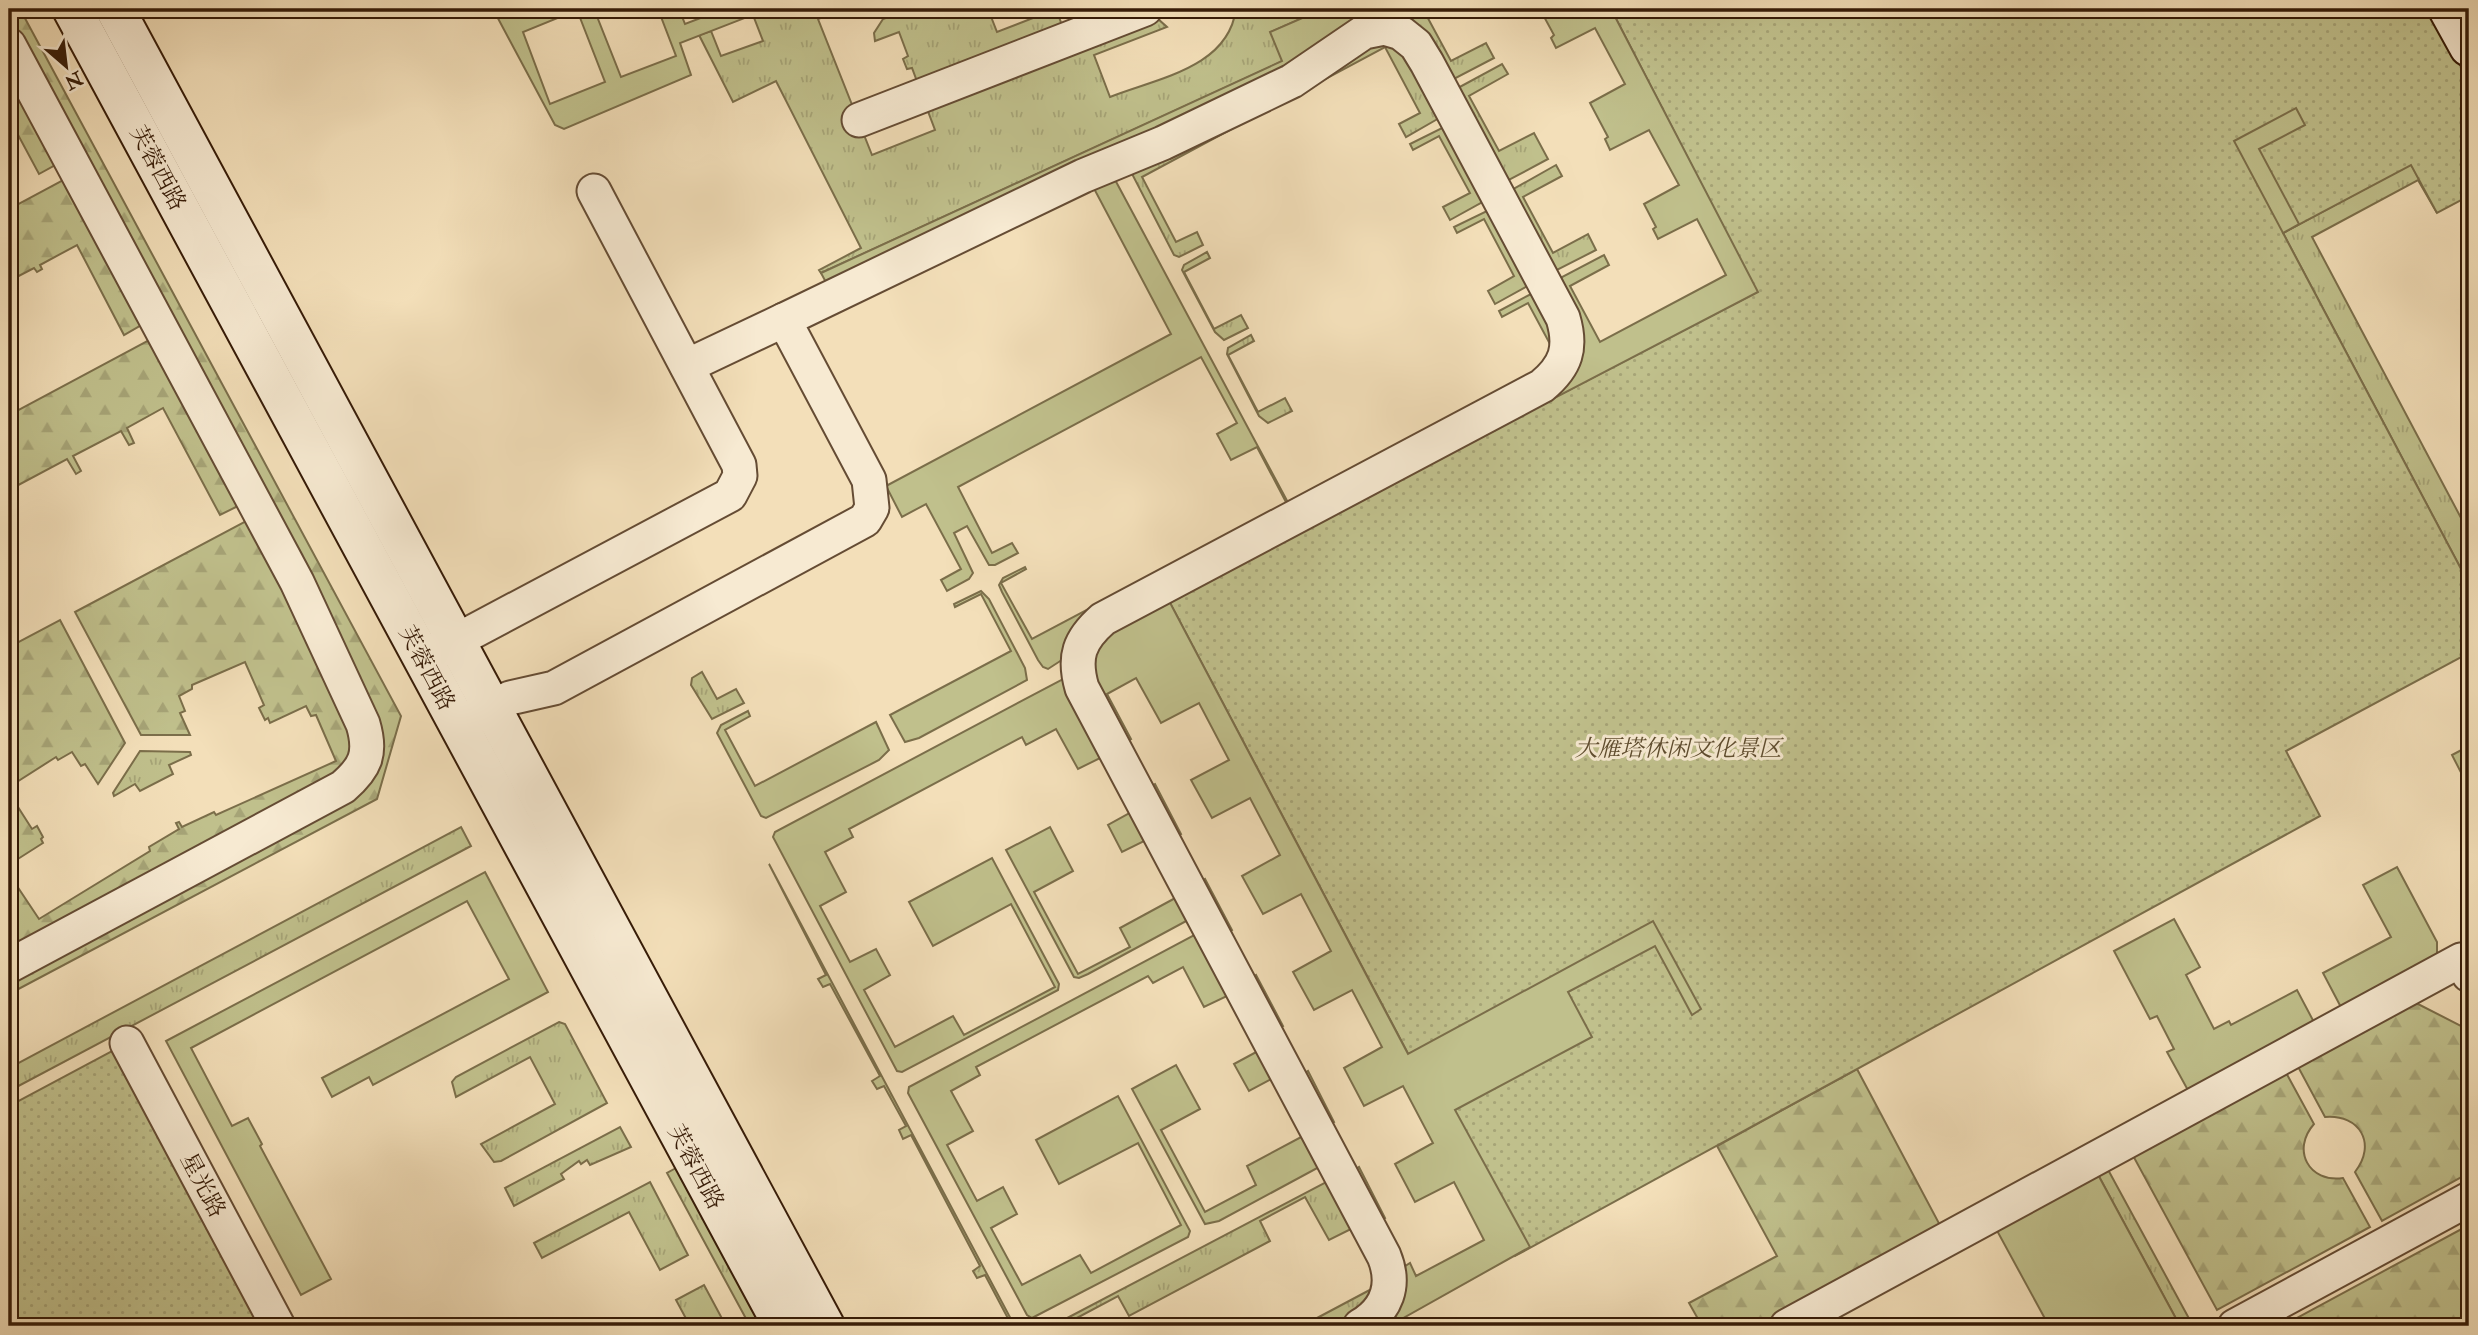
<svg xmlns="http://www.w3.org/2000/svg" width="2478" height="1335" viewBox="0 0 2478 1335" font-family="'IM FELL Double Pica','Noto Serif SC',serif">
<defs>
<pattern id="grass-tufts" width="24" height="20" patternUnits="userSpaceOnUse" patternTransform="scale(1.75)"><rect width="24" height="20" fill="#c0c08c"/><path d="M3 7l-1-3M5 7V3M7 7l1-3M15 17l-1-3M17 17v-4M19 17l1-3" fill="none" stroke="#a6a477"/></pattern>
<pattern id="forest-firs" width="22" height="20" patternUnits="userSpaceOnUse" patternTransform="scale(1.75)"><rect width="22" height="20" fill="#c0c08c"/><path d="M5 1l3.5 6h-7zM16 11l3.5 6h-7z" fill="#a6a477"/></pattern>
<pattern id="park-dots" width="8" height="8" patternUnits="userSpaceOnUse" patternTransform="scale(1.75)"><rect width="8" height="8" fill="#c0c08c"/><path d="M2 2h.1M6 6h.1" fill="none" stroke="#a6a477" stroke-width="1.8" stroke-linecap="round"/></pattern>
</defs>
<rect width="100%" height="100%" fill="#f3dfb9"/>
<filter id="stains"><feTurbulence type="fractalNoise" baseFrequency=".00286" numOctaves="4"/><feColorMatrix values="0 0 0 0 .2 0 0 0 0 .09 0 0 0 0 .02 0 0 0 .5 -.17"/></filter>
<radialGradient id="worn" r=".72"><stop offset=".6" stop-color="#630" stop-opacity="0"/><stop offset="1" stop-color="#630" stop-opacity=".3"/></radialGradient>
<g fill="url(#grass-tufts)" stroke="#7b6e4a" stroke-width="2">
<path d="M768,9h75l-25,10 54,136 63,-25 -9,-24 232,-87 9,8 -73,28 16,42c48,-19 118,-29 126,-88h87l-52,23 12,29 -462,212 -2,-3 42,-22 -85,-167 -43,21 -34,-67 12,-4 10,25 42,-15 -10,-26z"/>
<polygon points="910,9 988,9 997,32 1056,9 1063,28 918,84 912,68 907,69 903,59 908,56 899,32 875,41 874,33 883,19"/>
<polygon points="1405,9 1423,9 1451,61 1486,43 1494,58 1450,81 1402,17"/>
<polygon points="1394,39 1441,117 1406,137 1399,124 1420,113 1385,47 1142,177 1176,242 1197,232 1203,245 1179,257 1174,255 1130,170 1340,55"/>
<polygon points="1502,64 1508,74 1469,96 1499,151 1534,133 1548,159 1505,182 1456,89"/>
<polygon points="2411,164 2437,213 2418,180 2312,237 2469,533 2469,584 2283,233"/>
<polygon points="1556,165 1562,176 1523,197 1553,253 1588,234 1596,250 1553,272 1510,191"/>
<polygon points="1207,252 1210,258 1184,272 1214,329 1241,315 1248,328 1224,340 1215,332 1182,270 1184,265"/>
<polygon points="1251,335 1254,341 1228,355 1258,412 1285,398 1292,411 1268,423 1259,416 1227,354 1228,348"/>
<polygon points="702,672 717,699 736,689 744,703 712,719 691,685 692,678"/>
<polygon points="2469,746 2469,788 2452,755"/>
<polygon points="140,751 190,752 191,755 169,765 173,774 140,791 135,784 114,796 113,793"/>
<polygon points="461,827 471,846 9,1091 9,1068"/>
<polygon points="769,864 1013,1323 1016,1326 1012,1326 985,1275 977,1278 973,1271 980,1266 911,1135 903,1139 899,1130 906,1126 884,1086 877,1089 872,1081 880,1076 830,984 823,987 818,979 826,975"/>
<polygon points="559,1022 565,1024 607,1103 501,1161 494,1162 481,1144 555,1104 530,1057 456,1097 452,1082 456,1077"/>
<polygon points="620,1127 631,1147 590,1165 587,1160 581,1164 579,1161 561,1174 564,1179 514,1206 505,1188"/>
<polygon points="2106,1166 2192,1324 2180,1326 2096,1171"/>
<polygon points="676,1168 761,1326 750,1326 667,1173"/>
<polygon points="1330,1180 1355,1227 1329,1240 1305,1197 1260,1221 1270,1241 1129,1316 1118,1296 1073,1320 1076,1326 1052,1326"/>
<polygon points="650,1182 688,1255 660,1270 629,1212 542,1258 534,1243"/>
<polygon points="1381,1284 1351,1322 1343,1326 1302,1326"/>
<polygon points="704,1285 726,1326 690,1326 676,1300"/>
</g>
<g fill="url(#forest-firs)" stroke="#7b6e4a" stroke-width="2">
<polygon points="9,9 20,9 401,716 377,799 9,994 9,982 364,789 306,567 9,15"/>
<polygon points="9,75 57,164 39,174 9,118"/>
<polygon points="65,179 143,324 124,335 77,245 40,265 42,269 37,272 34,268 9,281 9,209"/>
<polygon points="151,339 240,505 220,515 163,408 127,428 134,443 129,445 121,431 73,456 81,471 76,474 67,459 9,490 9,415"/>
<polygon points="248,520 324,669 354,746 344,769 9,949 9,793 32,829 37,826 43,837 41,839 43,843 10,864 15,874 11,877 39,919 150,851 149,847 179,829 176,823 179,822 182,827 214,812 216,815 336,761 316,715 311,716 306,706 270,723 268,718 265,720 259,708 264,705 245,662 192,685 192,689 179,696 185,711 180,713 190,735 141,735 75,612"/>
<polygon points="60,620 125,743 98,784 85,764 81,766 72,752 58,760 56,757 9,787 9,647"/>
<path d="M2414,1002l55,28v143l-87,48 -27,-49c22,-28 5,-58 -30,-55l-29,-54z"/>
<polygon points="1857,1069 1942,1229 1763,1326 1702,1326 1689,1303 1777,1256 1717,1146"/>
<path d="M2284,1069l30,55c-23,26 -5,59 29,54l27,49 -153,83 -86,-158z"/>
<polygon points="2469,1225 2469,1314 2447,1326 2282,1326"/>
</g>
<g fill="url(#park-dots)" stroke="#7b6e4a" stroke-width="2">
<polygon points="1611,9 2469,9 2469,196 2437,213 2411,165 2283,233 2469,584 2469,653 2286,751 2320,816 1515,1256 1168,599 1757,292"/>
<polygon points="127,1043 278,1326 9,1326 9,1106"/>
</g>
<g fill="#c0c08c" stroke="#7b6e4a" stroke-width="2" fill-rule="evenodd">
<path d="M493,9h101l27,68 55,-21 -18,-47h21l6,15 39,-15h44l-88,34 11,32 -127,54 -9,-4zM577,10l28,72 -55,22 -27,-72z"/>
<polygon points="1323,9 1396,9 1394,15 1299,66 829,288 821,273 1282,61 1270,32"/>
<path d="M1550,9h61l147,283 -590,307 240,455 245,-133 48,88 -9,6 -37,-69 -87,46 24,45 -137,73 75,137 -141,79h-13l15,-18 -300,-622 1,-46 458,-249 8,-111 4,-3 42,-22 5,10 -39,21 30,56 126,-67 -29,-56 -39,20 -5,-10 3,-2 -12,-23 35,-19 -30,-55 -39,20 -5,-11 3,-2 -18,-34 35,-19 -30,-56 -39,20 -5,-10 3,-3 -12,-22zM1136,678l25,45 38,-20 30,57 -38,20 21,38 38,-20 30,57 -38,21 21,38 38,-20 30,57 -38,21 21,38 38,-20 30,57 -38,21 20,38 39,-20 30,57 -38,21 20,38 39,-20 30,58 -68,36 -6,-13 -8,5 -25,-46 8,-4 -26,-51 -8,5 -25,-46 8,-4 -26,-51 -8,5 -24,-46 7,-4 -27,-51 -7,5 -24,-46 7,-4 -27,-51 -8,5 -24,-46 8,-4 -26,-50 -8,4 -24,-45 8,-4 -24,-45z"/>
<polygon points="2296,108 2305,125 2259,149 2299,224 2283,233 2234,141"/>
<polygon points="1446,126 1486,200 1450,220 1443,207 1470,193 1439,136 1413,150 1410,144"/>
<polygon points="1113,176 1292,510 1048,669 1043,667 1038,660 1002,592 999,585 1003,578 1025,567 1026,569 1001,583 1032,639 1287,504 1257,447 1231,460 1217,434 1237,423 1201,357 958,487 992,553 1012,543 1018,553 995,565 989,565 967,526 954,533 973,573 969,579 947,591 941,580 961,569 926,504 902,517 886,486 1171,334 1090,181"/>
<polygon points="1491,209 1531,284 1495,304 1488,291 1514,276 1484,219 1457,233 1454,227"/>
<polygon points="1531,294 1540,294 1557,357 1528,303 1502,317 1499,311"/>
<polygon points="981,591 989,599 1025,668 1027,680 919,738 905,742 890,715 1011,651 981,594 955,607 954,604"/>
<polygon points="1063,679 1071,683 1192,914 1190,919 1088,974 1079,978 1074,977 1006,850 1050,827 1073,871 1034,892 1078,974 1130,947 1120,928 1179,896 1148,839 1122,852 1108,825 1133,811 1104,756 1078,769 1056,729 1026,745 1022,737 849,829 853,837 825,852 846,892 820,906 850,962 876,949 890,975 864,990 895,1047 953,1016 964,1035 1055,987 1011,904 933,946 909,902 992,858 1059,984 1058,990 902,1072 897,1071 773,837 775,832"/>
<polygon points="748,711 750,716 725,730 755,786 876,722 889,750 879,760 766,818 761,816 717,733 721,725"/>
<polygon points="2397,867 2437,942 2437,955 2343,1011 2323,973 2391,937 2363,885"/>
<polygon points="485,872 548,992 373,1085 369,1077 332,1097 322,1078 509,979 467,901 191,1048 232,1126 248,1118 262,1144 260,1146 331,1279 301,1295 166,1041"/>
<polygon points="2174,919 2200,967 2186,975 2214,1029 2229,1021 2231,1025 2297,990 2316,1026 2190,1094 2167,1052 2174,1049 2157,1016 2150,1019 2114,951"/>
<polygon points="1198,933 1204,935 1323,1161 1321,1166 1219,1221 1205,1224 1132,1089 1176,1065 1200,1109 1161,1130 1205,1212 1256,1185 1247,1166 1305,1135 1275,1077 1249,1091 1234,1064 1260,1050 1231,994 1204,1007 1183,967 1153,983 1148,976 976,1067 980,1075 951,1091 973,1131 947,1145 977,1201 1003,1187 1017,1214 991,1228 1022,1285 1080,1255 1091,1273 1181,1225 1138,1143 1059,1184 1036,1140 1118,1096 1190,1231 1188,1237 1032,1318 1027,1315 908,1093 909,1087"/>
<polygon points="2096,1171 2180,1326 2049,1326 1995,1227"/>
</g>
<g fill="none" stroke-linecap="round" stroke-linejoin="round">
<defs>
<g id="street">
<path d="M9,45l288,537 66,142c9,30 2,44 -20,63l-334,179"/>
<polyline points="859,120 1145,9"/>
<polyline points="687,366 784,320"/>
<polyline points="433,653 730,495 740,476 739,465 594,191"/>
<path d="M469,719l41,-21 44,-10 311,-168 7,-12 -3,-28 -85,-160 299,-144 80,-33 129,-62 72,-49 20,-4 17,5 15,12 11,18 136,255c9,30 3,48 -21,68l-439,233c-24,21 -30,38 -21,69l302,568c12,29 3,54 -24,70"/>
<polyline points="127,1043 278,1326"/>
<polyline points="1787,1326 2461,960 2469,975"/>
<polyline points="2235,1326 2469,1199"/>
</g>
<g id="secondary">
<polyline points="72,9 783,1326"/>
<polyline points="115,9 825,1326"/>
<polyline points="2448,9 2469,47"/>
</g>
</defs>
<use href="#street" stroke="#654c34" stroke-width="37"/>
<use href="#secondary" stroke="#361b07" stroke-width="42"/>
<use href="#street" stroke="#f7ead2" stroke-width="33"/>
<use href="#secondary" stroke="#f7ead2" stroke-width="38"/>
</g>
<g text-anchor="middle" dominant-baseline="central" stroke-width="6" stroke-linejoin="round" paint-order="stroke">
<g font-size="23" fill="#361b07" stroke="#f7ead2">
<text transform="translate(158 168) rotate(62)">芙蓉西路</text>
<text transform="translate(427 668) rotate(62)">芙蓉西路</text>
<text transform="translate(696 1167) rotate(62)">芙蓉西路</text>
<text transform="translate(203 1185) rotate(62)">星光路</text>
</g>
<g font-size="23" font-style="italic" fill="#5f4d2f" stroke="#f7ead2">
<text x="1678" y="748">大雁塔休闲文化景区</text>
</g>
</g>
<rect width="2478" height="1335" fill="none" stroke="#f3dfb9" stroke-width="35"/>
<rect x="10" y="10" width="2457" height="1314" fill="none" stroke="#361b07" stroke-width="3.5"/>
<rect x="18" y="18" width="2443" height="1300" fill="none" stroke="#361b07" stroke-width="2"/>
<g transform="translate(66 66) rotate(152)" stroke="#f7ead2" stroke-width="5" paint-order="stroke">
<path d="M0-5L12 26L0 18L-12 26Z" fill="#361b07"/>
<text y="-10" font-size="19" font-weight="bold" text-anchor="middle" fill="#361b07">N</text>
</g>
<rect width="100%" height="100%" filter="url(#stains)"/>
<rect width="100%" height="100%" fill="url(#worn)"/>
</svg>
